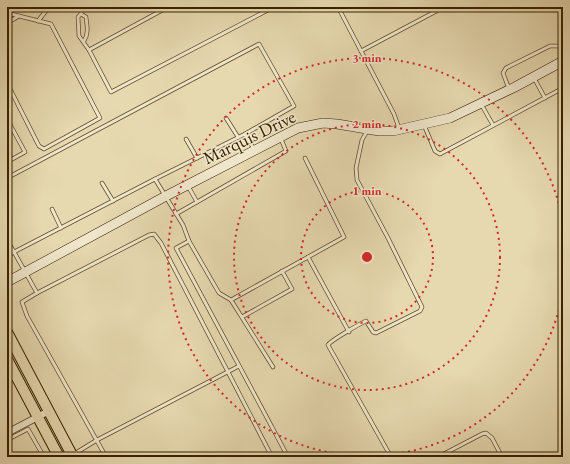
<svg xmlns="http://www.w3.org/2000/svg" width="570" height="464" viewBox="0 0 570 464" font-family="'EB Garamond',serif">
<rect width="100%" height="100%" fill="#e6d8af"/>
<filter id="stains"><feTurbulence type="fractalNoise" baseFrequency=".005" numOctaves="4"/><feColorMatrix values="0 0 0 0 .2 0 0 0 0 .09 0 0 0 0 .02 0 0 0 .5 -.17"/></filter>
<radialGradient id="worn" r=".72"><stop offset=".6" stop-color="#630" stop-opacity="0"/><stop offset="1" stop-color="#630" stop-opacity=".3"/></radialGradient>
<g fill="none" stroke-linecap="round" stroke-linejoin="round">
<defs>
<g id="lane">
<polyline points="81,7 81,14 78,17 79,36 89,50 111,92 268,10 267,7"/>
<polyline points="292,7 300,10 304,7"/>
<polyline points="338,7 394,114 399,128"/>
<polyline points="7,13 51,24 100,118 44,149 39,146 7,83"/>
<path d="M81,14l5,3c1,9 3,16 -2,24"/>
<polyline points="38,21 49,7"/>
<polyline points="7,23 19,16"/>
<polyline points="89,50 168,7"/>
<polyline points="361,51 444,7"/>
<polyline points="534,78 545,98"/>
<polyline points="509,89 503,73 506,68 550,46 559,46 563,54"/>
<polyline points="481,104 493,125"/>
<polyline points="226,118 238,137"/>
<polyline points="7,119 25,152 7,162"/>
<polyline points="424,125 435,151 440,154 563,88"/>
<path d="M367,131l-5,9 -6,28 1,12 31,58 34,69 -2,4 -44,22 -3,-1 -7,-11c-5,2 -36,20 -38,24l63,112"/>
<polyline points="186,139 197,158"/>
<polyline points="7,178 259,44 294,106 245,134"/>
<polyline points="155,179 245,134 254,149"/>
<polyline points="102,183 113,201"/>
<polyline points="188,186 197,202"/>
<polyline points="52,209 61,228"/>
<polyline points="176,214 286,151 281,139"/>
<polyline points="7,240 14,252 7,256"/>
<polyline points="189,241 219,293 231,300 344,237 305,158"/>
<polyline points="308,257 349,332"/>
<polyline points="37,293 14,252 155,179 183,225 189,241 176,248 288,457"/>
<polyline points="231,300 273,367"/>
<polyline points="242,317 292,289 282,271"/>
<polyline points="7,440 28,429 44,457"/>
<polyline points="74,454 97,440 239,366"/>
<polyline points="106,457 27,316 22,302 37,293 149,235 154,234 161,243 185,289 272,457"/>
<polyline points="438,457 482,434 486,433 492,438 502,457"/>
</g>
<polyline id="street" points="7,433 49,411"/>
<polyline id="secondary" points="7,282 166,196 298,128 323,123 337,124 379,131 393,131 450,118 515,87 563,61"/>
<g id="primary">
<polyline points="7,332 73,457"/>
<polyline points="7,359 59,457"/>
</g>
</defs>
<use href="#lane" stroke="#634f2c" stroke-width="4.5"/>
<use href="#street" stroke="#634f2c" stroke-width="8"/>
<use href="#secondary" stroke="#372101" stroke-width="10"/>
<use href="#primary" stroke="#372101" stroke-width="12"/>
<use href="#lane" stroke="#efe6cb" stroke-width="3"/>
<use href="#street" stroke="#efe6cb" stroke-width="6"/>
<use href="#secondary" stroke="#efe6cb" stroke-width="9"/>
<use href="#primary" stroke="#e6d8af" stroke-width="10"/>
</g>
<g fill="none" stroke="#d62828" stroke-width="2" stroke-dasharray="2 4">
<circle cx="367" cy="257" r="66"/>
<circle cx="367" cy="257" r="133"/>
<path d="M563 292A199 199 0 1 1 563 222"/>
</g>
<g text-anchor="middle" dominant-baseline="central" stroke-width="3" stroke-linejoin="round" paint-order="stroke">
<g font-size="18" fill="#372101" stroke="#efe6cb">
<text transform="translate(249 137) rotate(-26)">Marquis Drive</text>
</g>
</g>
<circle cx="367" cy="257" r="6" fill="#d62828" stroke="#efe6cb" stroke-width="2"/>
<g font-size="12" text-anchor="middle" font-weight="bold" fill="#d62828" stroke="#efe6cb" stroke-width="3" stroke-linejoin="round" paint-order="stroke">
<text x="367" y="62">3 min</text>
<text x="367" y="128">2 min</text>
<text x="367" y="195">1 min</text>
</g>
<rect width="570" height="464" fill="none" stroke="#e6d8af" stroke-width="24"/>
<rect x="8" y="8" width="554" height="448" fill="none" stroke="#372101" stroke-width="2"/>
<rect x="12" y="12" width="546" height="440" fill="none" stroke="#372101"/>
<rect width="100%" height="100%" filter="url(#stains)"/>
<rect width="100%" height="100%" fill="url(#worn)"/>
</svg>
